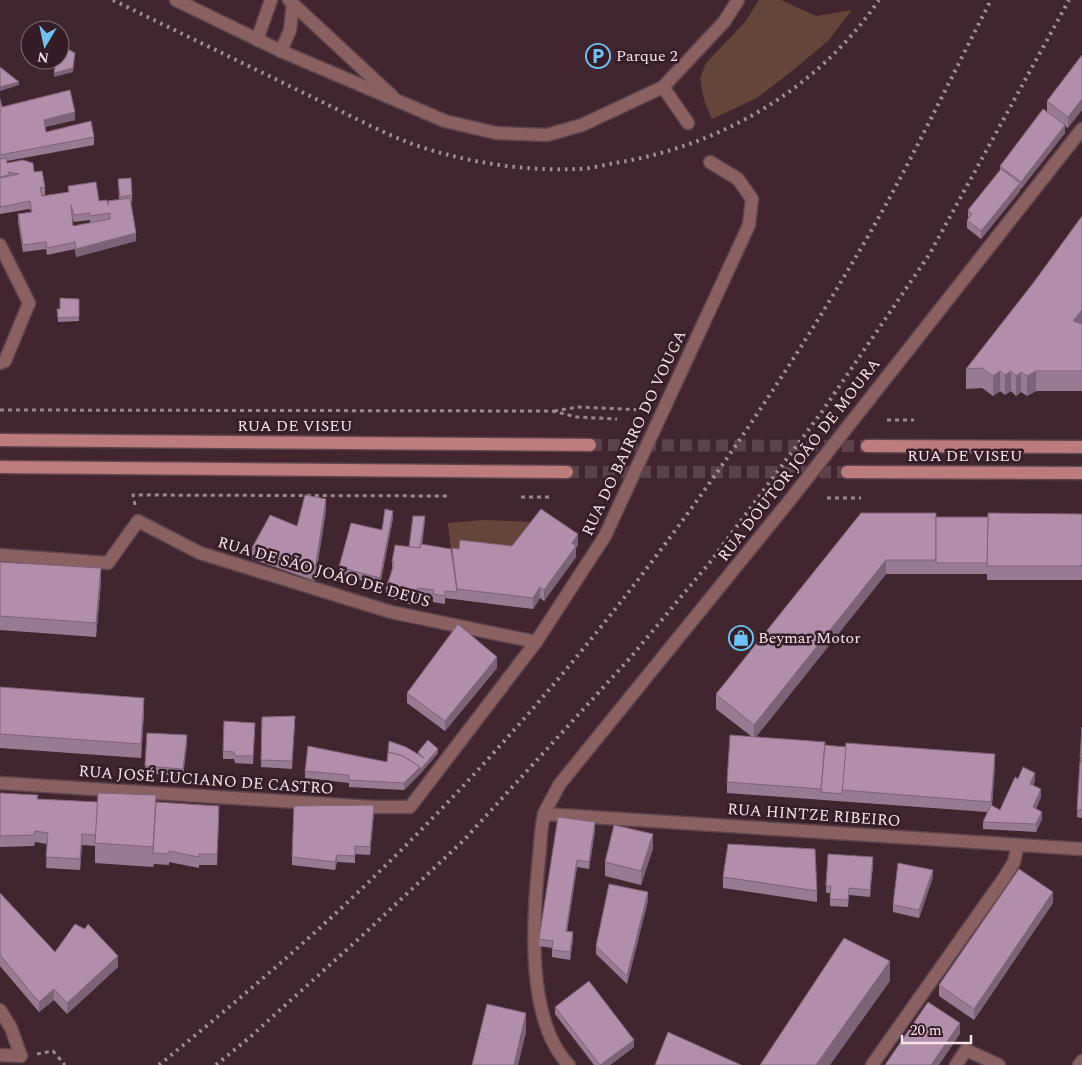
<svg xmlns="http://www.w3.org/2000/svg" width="1082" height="1065" viewBox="0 0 1082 1065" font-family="Spectral,serif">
<rect width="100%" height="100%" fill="#41262f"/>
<g fill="#634639">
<polygon points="759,0 781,0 816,16 852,10 828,41 792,71 757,98 712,119 704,100 700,78 706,63 745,22"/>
<polygon points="483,520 534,522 512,557 452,559 448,523"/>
</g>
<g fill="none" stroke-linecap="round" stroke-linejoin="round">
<g stroke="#5c434b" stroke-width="12" stroke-dasharray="12 6" stroke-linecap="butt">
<polyline points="590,445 867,446"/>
<polyline points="567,472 847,472"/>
</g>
<defs>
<g id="minor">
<polyline points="176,0 281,51 445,121 496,133 547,135 582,125 663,87 724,22 738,0"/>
<polyline points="293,4 392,96"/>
<polyline points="257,40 271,0"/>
<polyline points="281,51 290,30 293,4 289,0"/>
<polyline points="663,87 688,123"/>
<polyline points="0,245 29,303 5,361 0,363"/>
<polyline points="0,555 108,563 138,521 200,553 391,612 536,642"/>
<polyline points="0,783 373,807 410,807 536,642 605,536 749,225 752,199 738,179 710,162"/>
<polyline points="544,814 1082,849"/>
<polyline points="0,1010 11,1028 21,1056 0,1055"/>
<path d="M569,1065c-44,-45 -36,-149 -30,-207 2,-14 1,-33 6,-46 4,-9 10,-18 14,-27l231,-285 292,-371"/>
<polyline points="872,1065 1004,878 1014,862 1018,845"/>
<polyline points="956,1065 966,1050 999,1065"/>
<polyline points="1079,1065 1082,1061"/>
</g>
<g id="secondary">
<polyline points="0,440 590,445"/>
<polyline points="867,446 1082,447"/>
<polyline points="0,467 567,472"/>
<polyline points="847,472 1082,473"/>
</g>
</defs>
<use href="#minor" stroke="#5e454d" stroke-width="15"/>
<use href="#secondary" stroke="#5e454d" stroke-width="15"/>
<g stroke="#9e878e" stroke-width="3" stroke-dasharray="4 4" stroke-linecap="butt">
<polyline points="0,410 552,411 577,417 617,419"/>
<polyline points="554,411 578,407 645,410"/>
<polyline points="887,420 914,420"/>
<polyline points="521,497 549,497"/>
<polyline points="827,498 861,498"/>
<polyline points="135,505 133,495 448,496"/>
<polyline points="37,1054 53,1051 65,1065"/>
</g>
<use href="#minor" stroke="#896160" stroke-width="12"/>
<use href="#secondary" stroke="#bc7c7b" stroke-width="12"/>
<g stroke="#a58e95" stroke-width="4" stroke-dasharray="2.5 5" stroke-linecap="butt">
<path d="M113,0c67,33 134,65 201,98 42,20 85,45 131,56 41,11 89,17 132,15 13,0 26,-4 38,-6 106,-17 203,-74 264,-163"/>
<path d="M159,1065c60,-49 120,-99 177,-152 205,-191 379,-417 521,-658 49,-82 90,-170 134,-255"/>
<polyline points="216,1065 249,1038 364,934 464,840 630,658 711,561 821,413 929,255 1069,0"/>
</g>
</g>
<g fill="#987a93" fill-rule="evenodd">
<polygon points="1082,55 1068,128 1065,126 1065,133 1021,189 1020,188 1020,191 981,239 967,228 967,220 969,218 968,217 968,210 1000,171 1000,166 1047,111 1047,101"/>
<path d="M0,99l2,8 73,13 -30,7 1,5 48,5v8l-87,16v2l27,9 11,15v8h-4l1,1 26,-4v-6l40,19 11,-5 -1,-21 14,16v7h-1l5,39 -60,16 -1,-8 -28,6 -1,-6 -23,3 -5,-30v-8l13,-2 -1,-3 -30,5zM72,216l2,6 16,-2v3l-17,3z"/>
<polygon points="1082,216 1082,391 1036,391 1027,396 1021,392 1016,396 1011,391 1005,395 1000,391 993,396 982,388 966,389 966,369 1034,282"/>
<polygon points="79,299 79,321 58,322 57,309 60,309"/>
<polygon points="326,510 315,581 252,559 252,548"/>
<polygon points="1082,514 1082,580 987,580 987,574 886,574 756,737 995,765 992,806 1000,810 1018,779 1035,780 1033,786 1041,797 1036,809 1042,819 1036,832 983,829 983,822 987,812 727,793 727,782 751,736 716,709 716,694 936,517 988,517"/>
<polygon points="393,518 380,585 339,575 339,567 382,530"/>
<polygon points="425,520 422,545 452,554 452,548 459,549 512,546 578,545 576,548 576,557 544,601 540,598 533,609 445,598 445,604 433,602 433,597 418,595 413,605 386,597 386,589 392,569 392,562 409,547"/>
<polygon points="0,562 101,582 96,637 0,630"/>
<polygon points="497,668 445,731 407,703 407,693"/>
<polygon points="0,687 144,712 141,758 0,748"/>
<polygon points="262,717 295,723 292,769 261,767"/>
<polygon points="1082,727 1082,818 1077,817"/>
<polygon points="255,731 253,764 235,763 234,759 223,759 223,751"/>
<polygon points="187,743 183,776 145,773 145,766"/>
<polygon points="418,752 438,753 420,774 404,790 349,787 349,783 305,778 305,771 387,762 418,754"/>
<polygon points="0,793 38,799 156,805 219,817 217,865 199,865 199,868 169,862 169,865 154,864 153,867 95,863 95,846 82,845 80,870 46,868 47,844 35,842 34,846 0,847"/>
<polygon points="374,813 370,855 355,854 355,863 337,862 335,870 292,865 292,857"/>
<polygon points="558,817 595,830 589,869 577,867 567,931 573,939 570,960 552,957 552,948 539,946 539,939"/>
<polygon points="653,848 641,885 605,876 605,862"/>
<polygon points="873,865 870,897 849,895 848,907 830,906 830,893 826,893 826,886"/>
<polygon points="723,877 817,891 817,902 723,888"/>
<polygon points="933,877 919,918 893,912 893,905"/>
<polygon points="0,893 55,952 118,967 67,1014 54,1000 39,1012 0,966"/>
<polygon points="648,900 627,984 596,954 596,946"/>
<polygon points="1053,903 974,1020 939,996 939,985"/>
<polygon points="555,1007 634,1047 610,1065 594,1065 555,1014"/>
</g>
<g fill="#7c6378">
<polygon points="75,53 73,72 54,77 54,73"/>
<polygon points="19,82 19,85 0,91 0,87"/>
<polygon points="1082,99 1082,110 1068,128 1068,117"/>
<polygon points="75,112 75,120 44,127 44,120"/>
<polygon points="1065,125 1065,133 1021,189 1021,182"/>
<polygon points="1020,183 1020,191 981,239 981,231"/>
<polygon points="136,233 136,241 76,257 76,249"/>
<polygon points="1082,310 1082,330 1073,321"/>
<polygon points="1000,371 1000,391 993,396 993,376"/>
<polygon points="1011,371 1011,391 1005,395 1005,375"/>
<polygon points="1036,371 1036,391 1027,396 1027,376"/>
<polygon points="1021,372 1021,392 1016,396 1016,376"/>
<polygon points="326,499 326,510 315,581 315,570"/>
<polygon points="393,511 393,518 380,585 380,578"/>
<polygon points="578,534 578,545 576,548 576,557 544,601 544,590 572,543"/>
<polygon points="886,560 886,574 754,739 754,725"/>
<polygon points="101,568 101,582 96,637 96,623"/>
<polygon points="540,587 540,598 533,609 533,598"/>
<polygon points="418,588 418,595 413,605 413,598"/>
<polygon points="497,657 497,668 445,731 445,721"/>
<polygon points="144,698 144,712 141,758 141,744"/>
<polygon points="187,735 187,743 183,776 183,769"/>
<polygon points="438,749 438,753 420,774 404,790 404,783"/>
<polygon points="995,754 995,765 991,813 991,802"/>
<polygon points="1035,773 1035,780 1030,792 1030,784"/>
<polygon points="1041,789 1041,797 1033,815 1033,807"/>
<polygon points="374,805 374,813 370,855 370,847"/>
<polygon points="1042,812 1042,819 1036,832 1036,824"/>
<polygon points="595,822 595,830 589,869 589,862"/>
<polygon points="82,834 82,845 80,870 80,859"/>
<polygon points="653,834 653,848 641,885 641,871"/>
<polygon points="337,855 337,862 335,870 335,862"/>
<polygon points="577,860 577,867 566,938 566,931"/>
<polygon points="933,870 933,877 919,918 919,910"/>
<polygon points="648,892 648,900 627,984 627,976"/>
<polygon points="1053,892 1053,903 974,1020 974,1009"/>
<polygon points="573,932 573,939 570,960 570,952"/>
<polygon points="118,956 118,967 67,1014 67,1003"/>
<polygon points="890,961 890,981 830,1065 816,1065"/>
<polygon points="54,989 54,1000 39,1012 39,1002"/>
<polygon points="526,1013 526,1033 518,1065 514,1065"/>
<polygon points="960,1023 960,1034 939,1065 931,1065"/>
<polygon points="634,1040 634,1047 610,1065 600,1065"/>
</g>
<g fill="#b18eab" stroke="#7c6378" fill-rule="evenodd">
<polygon points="60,45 75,53 73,68 54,73 56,60 60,60"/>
<polygon points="1082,55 1082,99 1068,117 1047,101"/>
<polygon points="0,67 19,82 0,87"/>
<polygon points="70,90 75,112 44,120 46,132 91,121 94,137 0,155 0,99 2,107"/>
<polygon points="1043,109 1065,125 1021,182 1000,166"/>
<path d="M6,158l1,5 16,-3 10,3 1,9 8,-1 3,16 -5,1 2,8 27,-4 -1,-6 28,-4 3,19 8,-1 1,5v-4l22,-3 6,35 -60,16 -1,-7 -28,6 -1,-6 -23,3 -5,-31 14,-2 -2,-11 -30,6v-29l19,-4 -11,-2 1,3 -9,2v-18zM71,205l3,10 16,-2v3l20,-3v6l-37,7z"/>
<polygon points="1001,169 1020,183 981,231 967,220 972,214 968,210"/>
<polygon points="131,178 132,195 120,197 118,179"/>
<polygon points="1082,216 1082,310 1073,321 1082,324 1082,371 1036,371 1027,376 1021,372 1016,376 1011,371 1005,375 1000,371 993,376 982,368 966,369 1034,282"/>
<polygon points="60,298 79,299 79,317 58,318 57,309 60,309"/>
<polygon points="305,495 326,499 315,570 252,548 270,515 297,526"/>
<polygon points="385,509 393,511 380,578 339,567 351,523 382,530"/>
<polygon points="541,509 578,534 572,543 576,546 544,590 540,587 533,598 457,589 452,548 459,549 460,540 512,546"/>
<polygon points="861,513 936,513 936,560 886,560 754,725 716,694"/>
<polygon points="988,513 1082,514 1082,566 987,566"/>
<polygon points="413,516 425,516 420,548 409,547"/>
<polygon points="936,517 988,517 987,563 936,563"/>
<polygon points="421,544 451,549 457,592 445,591 445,596 433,594 434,590 418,588 413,598 386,589 393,567 394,562 392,562 395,545 420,548"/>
<polygon points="0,562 101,568 96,623 0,616"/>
<polygon points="458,624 497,657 445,721 407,693"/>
<polygon points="0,687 144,698 141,744 0,734"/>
<polygon points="295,716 292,761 261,760 262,717"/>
<polygon points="224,721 255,723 253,756 235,756 234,752 223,751"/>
<polygon points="1082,727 1082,758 1080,758"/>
<polygon points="147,733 187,735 183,769 145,766"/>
<polygon points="730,735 825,742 821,789 727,782"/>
<polygon points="428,740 438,749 420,770 420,767 403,756 388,752 389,741 406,747 424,758 418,752"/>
<polygon points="846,743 995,754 991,802 842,790"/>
<polygon points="825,745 846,747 842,794 821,792"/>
<polygon points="308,746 387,762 388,752 403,756 420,767 404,783 349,780 349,775 305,771"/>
<polygon points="1080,761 1082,761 1082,810 1077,810"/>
<polygon points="1023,767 1035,773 1030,784 1041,789 1033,807 1042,812 1036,824 983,822 991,805 1000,810 1015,777 1018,779"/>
<polygon points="0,793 38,795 37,799 98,802 96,835 82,834 80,859 46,857 48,833 35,831 34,835 0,836"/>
<polygon points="98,793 156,795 153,847 95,843"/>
<polygon points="156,802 219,806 217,854 199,854 199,857 169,851 169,854 153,853"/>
<polygon points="374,805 370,847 355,846 355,856 337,855 335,862 292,857 294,806"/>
<polygon points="558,817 595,822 589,862 577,860 566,931 573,932 570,952 552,950 553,941 539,939"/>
<polygon points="614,825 653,834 641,871 605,862"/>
<polygon points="728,844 815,849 817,891 723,877"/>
<polygon points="828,854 873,857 870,890 849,888 848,900 830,899 831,886 826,886"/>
<polygon points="898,863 933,870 919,910 893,905"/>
<polygon points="1019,869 1053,892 974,1009 939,985"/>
<polygon points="609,884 648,892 627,976 596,946"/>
<polygon points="0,893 55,952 75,924 85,929 88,924 118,956 67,1003 54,989 39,1002 0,955"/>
<polygon points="844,938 890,961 816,1065 760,1065"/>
<polygon points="589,981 634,1040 600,1065 555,1007"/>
<polygon points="928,1002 960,1023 931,1065 885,1065"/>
<polygon points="487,1004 526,1013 514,1065 472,1065"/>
<polygon points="668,1032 741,1065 655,1065"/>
</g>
<defs>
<symbol id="parking-ring" viewBox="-11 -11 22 22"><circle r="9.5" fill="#361c26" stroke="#6ec2f3" stroke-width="1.5"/><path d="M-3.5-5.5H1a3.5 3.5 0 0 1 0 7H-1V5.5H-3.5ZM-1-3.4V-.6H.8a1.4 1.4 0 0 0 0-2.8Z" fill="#6ec2f3"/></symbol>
<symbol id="shop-ring" viewBox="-11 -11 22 22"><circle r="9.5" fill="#361c26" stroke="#6ec2f3" stroke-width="1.5"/><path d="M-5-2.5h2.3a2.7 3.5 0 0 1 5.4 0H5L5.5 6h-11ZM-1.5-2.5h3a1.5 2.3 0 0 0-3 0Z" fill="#6ec2f3"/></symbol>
</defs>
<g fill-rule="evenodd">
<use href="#parking-ring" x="584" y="42" width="28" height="28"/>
<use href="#shop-ring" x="727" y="624" width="28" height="28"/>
</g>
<g text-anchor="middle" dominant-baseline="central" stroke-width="5" stroke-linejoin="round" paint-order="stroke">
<g font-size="16" fill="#f8e5eb" stroke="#361c26" text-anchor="start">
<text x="616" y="56">Parque 2</text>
<text x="758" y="638">Beymar Motor</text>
</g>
<g font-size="16" fill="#f8e5eb" stroke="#361c26">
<text x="295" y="426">RUA DE VISEU</text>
<text transform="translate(634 433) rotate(-65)">RUA DO BAIRRO DO VOUGA</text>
<text x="965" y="456">RUA DE VISEU</text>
<text transform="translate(799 460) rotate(-52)">RUA DOUTOR JOÃO DE MOURA</text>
<text transform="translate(324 572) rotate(16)">RUA DE SÃO JOÃO DE DEUS</text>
<text transform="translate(206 780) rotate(4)">RUA JOSÉ LUCIANO DE CASTRO</text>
<text transform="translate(814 815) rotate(4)">RUA HINTZE RIBEIRO</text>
</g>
</g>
<g transform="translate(45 45) rotate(189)"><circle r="24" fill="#361c26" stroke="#846c75"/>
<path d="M0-4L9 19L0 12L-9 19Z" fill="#6ec2f3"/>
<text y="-8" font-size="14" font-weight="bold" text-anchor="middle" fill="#f8e5eb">N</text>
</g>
<path d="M902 1035v8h69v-8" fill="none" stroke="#f8e5eb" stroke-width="2.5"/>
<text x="910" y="1035" font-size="15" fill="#f8e5eb" stroke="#361c26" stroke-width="4" paint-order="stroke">20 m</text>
</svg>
